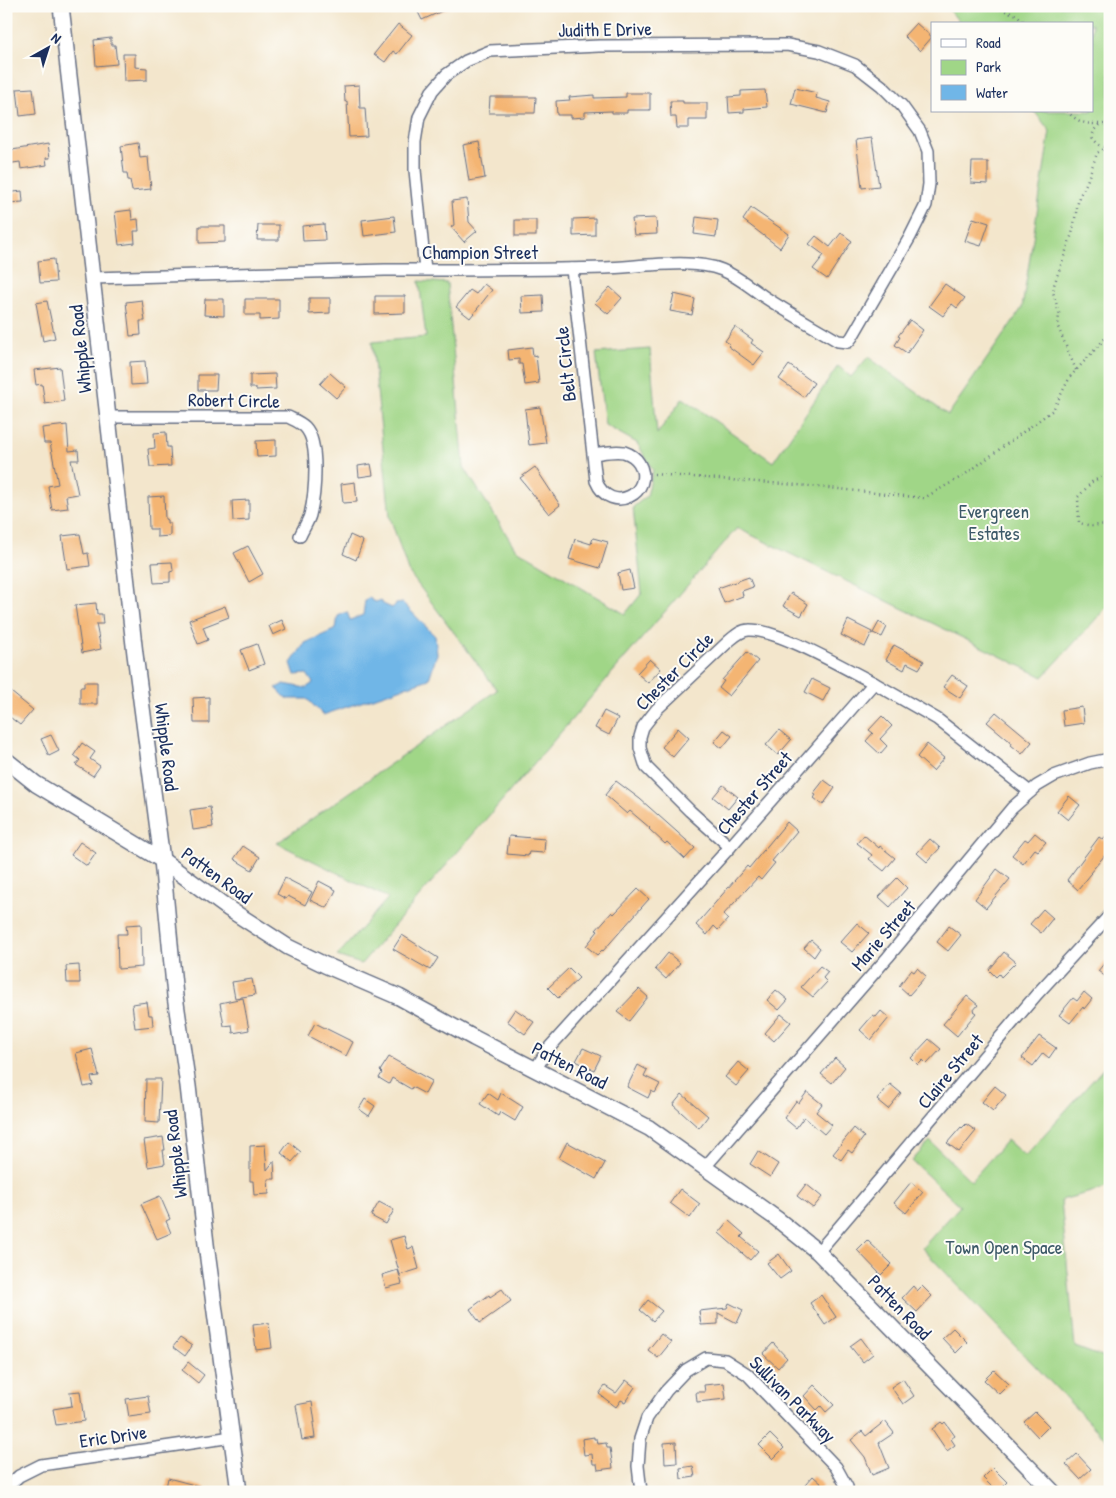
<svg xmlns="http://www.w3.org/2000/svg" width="1116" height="1498" viewBox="0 0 1116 1498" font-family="'Patrick Hand',sans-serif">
<rect width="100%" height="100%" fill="#fdfcf7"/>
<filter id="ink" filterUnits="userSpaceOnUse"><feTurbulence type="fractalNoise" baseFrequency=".02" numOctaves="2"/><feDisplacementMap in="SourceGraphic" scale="10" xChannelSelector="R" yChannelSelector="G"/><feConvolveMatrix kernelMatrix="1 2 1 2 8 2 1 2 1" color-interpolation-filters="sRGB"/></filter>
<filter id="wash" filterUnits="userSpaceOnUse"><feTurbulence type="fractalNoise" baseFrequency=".0096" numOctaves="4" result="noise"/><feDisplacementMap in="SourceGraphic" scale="20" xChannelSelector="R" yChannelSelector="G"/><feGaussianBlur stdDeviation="1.12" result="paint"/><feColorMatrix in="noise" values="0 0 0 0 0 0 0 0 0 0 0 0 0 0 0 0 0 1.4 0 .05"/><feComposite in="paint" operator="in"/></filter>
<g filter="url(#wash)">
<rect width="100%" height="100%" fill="#f3e6cc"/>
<g fill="#a0d687" stroke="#5e8272">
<polygon points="946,6 1110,6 1110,609 1106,608 1043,677 737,528 361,964 337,956 388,898 277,843 497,690 408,571 390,517 372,342 426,337 419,281 447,283 464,467 515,548 625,614 642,593 633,507 647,496 653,470 637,443 605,425 596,353 650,349 657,434 683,398 773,462 838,366 851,377 868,357 948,415 1022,308 1050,131 1034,111 1092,111 1092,24 961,24"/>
<polygon points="1110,1061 1110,1187 1061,1200 1075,1347 1110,1360 1110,1444 922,1248 960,1206 912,1161 930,1141 971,1181 1007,1140 1025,1156"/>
</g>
<polygon fill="#70b6e7" stroke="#4672a2" points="370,597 371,600 376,602 381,600 383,604 392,608 396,604 403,603 435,636 437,654 429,679 323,715 307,699 287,699 276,688 284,684 306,688 313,683 307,674 295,675 291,663 305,643 336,629 338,616 347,612 350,620 363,615 365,600"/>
<g id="blocks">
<g fill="#f4b573">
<polygon points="415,6 453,6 422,20"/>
<polygon points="916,23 932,37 920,51 904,36"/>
<polygon points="398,24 412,35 397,54 393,51 385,62 374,54"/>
<polygon points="111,38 111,45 115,45 117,64 96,66 94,40"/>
<polygon points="123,54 135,54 135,67 147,68 147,80 124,81"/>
<polygon points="359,85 360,108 365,108 367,136 349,137 347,101 345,102 344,86"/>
<polygon points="33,88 36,114 20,116 17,89"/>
<polygon points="795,88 817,93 816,98 830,102 827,113 791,104"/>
<polygon points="765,90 767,107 744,109 744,112 729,113 728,97 741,96 741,91"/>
<polygon points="626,93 650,93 650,110 627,110 627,113 612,113 612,111 585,112 585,117 571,118 571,115 557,115 556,101 570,100 569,97 594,95 594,98 626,97"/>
<polygon points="490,97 536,97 535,113 489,113"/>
<polygon points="670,101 683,101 683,103 707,103 707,120 689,120 689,128 677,128 676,117 671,117"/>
<polygon points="872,138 879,186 862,188 856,140"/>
<polygon points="479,142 485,178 469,181 463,145"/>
<polygon points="138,143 140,158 148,157 151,189 132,191 130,180 128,180 127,173 124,173 121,146"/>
<polygon points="48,144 50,158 46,158 47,165 21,169 20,162 6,164 6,151"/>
<polygon points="972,162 988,162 988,184 971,183"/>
<polygon points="22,191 23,202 6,203 6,193"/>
<polygon points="467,199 469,222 477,231 464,242 451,227 454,225 452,201"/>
<polygon points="751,208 789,234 780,248 743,220"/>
<polygon points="131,210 132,220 138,219 139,231 134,231 135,243 119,245 115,212"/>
<polygon points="394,216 396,232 364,236 362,220"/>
<polygon points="696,217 718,220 716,237 694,234"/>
<polygon points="595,218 595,235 573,236 573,219"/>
<polygon points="656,218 657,234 634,235 632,219"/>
<polygon points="973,218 989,223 981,246 965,241"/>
<rect x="515" y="220" width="21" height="16"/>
<polygon points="324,224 325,240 303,241 302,226"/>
<polygon points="258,225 279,225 279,240 257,240"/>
<polygon points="199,226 225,226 225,242 199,243"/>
<polygon points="841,233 852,241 827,279 813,269 824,255 809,244 816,236 830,247"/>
<polygon points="54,259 56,282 40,283 38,261"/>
<polygon points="484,284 492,290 470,318 456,307 470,290 476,294"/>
<polygon points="945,284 965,298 957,308 952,304 943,316 929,306"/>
<polygon points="610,287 622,298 608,314 595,303"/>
<polygon points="674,294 695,299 692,315 670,311"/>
<polygon points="543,295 544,312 522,313 521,296"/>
<polygon points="375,296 405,296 405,313 375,314"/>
<polygon points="309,298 330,298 330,313 309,314"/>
<polygon points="205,299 224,299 224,316 204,315"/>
<polygon points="245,299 279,299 279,319 260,320 260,315 245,315"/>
<polygon points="142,300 145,321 140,321 141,335 130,336 126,302"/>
<polygon points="47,301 55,338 43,341 36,303"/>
<polygon points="910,320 923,330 907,353 895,345 900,337 898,336"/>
<polygon points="735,327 753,340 751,343 764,352 754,365 728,346 730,344 725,341"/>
<polygon points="532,347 533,356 536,355 539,383 525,385 522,364 519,364 519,359 509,360 508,350"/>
<polygon points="145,361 147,384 131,385 130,362"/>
<polygon points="789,365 814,383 804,397 779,379"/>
<polygon points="60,367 64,401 45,404 42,384 36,385 34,370"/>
<polygon points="330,373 346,387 336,398 320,384"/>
<polygon points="275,374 276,389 256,390 256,388 250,388 250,375"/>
<polygon points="198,375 217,375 216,390 198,390"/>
<polygon points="540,407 546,443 529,445 525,409"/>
<polygon points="67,425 69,451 78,450 79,460 71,460 78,494 66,496 68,508 52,510 48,486 58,484 50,443 44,443 42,428"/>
<polygon points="166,432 167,447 170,447 171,466 150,467 148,449 155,448 154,433"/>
<polygon points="276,440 276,456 257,457 256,441"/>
<polygon points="371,464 373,475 359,477 358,466"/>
<polygon points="535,467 560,505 549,514 520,478"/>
<polygon points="355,482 357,502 343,503 341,484"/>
<polygon points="164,496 165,519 167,520 167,523 170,523 170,536 157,537 157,529 149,529 148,497"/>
<polygon points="249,500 249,520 233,521 232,501"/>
<polygon points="80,534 84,554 88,553 90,566 67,569 62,536"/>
<polygon points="350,535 363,541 356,560 343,554"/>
<polygon points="593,538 608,542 600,568 569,559 575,539 591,544"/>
<polygon points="248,546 263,574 249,582 234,553"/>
<polygon points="172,562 173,571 170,572 170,582 154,583 152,563"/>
<polygon points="630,570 634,588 621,590 618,573"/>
<polygon points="749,577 753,587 742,591 743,596 724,603 718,588"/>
<polygon points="791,593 808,604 801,616 783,606"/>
<polygon points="96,603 97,614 102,614 103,624 96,624 101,649 82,653 75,605"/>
<polygon points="225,606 229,617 203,627 208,640 198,644 189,620"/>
<polygon points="282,620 286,629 273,635 269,626"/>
<polygon points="848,620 872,632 865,647 841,635"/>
<polygon points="879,622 887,627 882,637 873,633"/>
<polygon points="257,644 264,664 249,670 241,650"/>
<polygon points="894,645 924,661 919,669 907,663 904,670 886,660"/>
<polygon points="747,652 758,661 729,696 719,688 724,681 722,680"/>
<polygon points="650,659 661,669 648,683 637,673"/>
<polygon points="952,675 968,686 960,698 943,687"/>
<polygon points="812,679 830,688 823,701 805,692"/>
<polygon points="84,682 97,682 97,704 80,704 80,687 84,687"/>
<polygon points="11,692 33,710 20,725 6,714 6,698"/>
<polygon points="209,697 209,723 194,723 193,698"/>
<polygon points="1082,707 1084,723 1064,726 1062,710"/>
<polygon points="604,711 618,718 609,735 595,728"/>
<polygon points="996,712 1032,742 1022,754 1011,745 1012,743 987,722"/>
<polygon points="882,716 892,726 880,739 887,746 880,754 866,741 873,733 869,730"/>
<polygon points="678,728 689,738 673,757 662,747"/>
<polygon points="724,730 732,736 722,748 714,742"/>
<polygon points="779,730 791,740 778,755 766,745"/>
<polygon points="51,735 59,751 49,756 41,739"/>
<polygon points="82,743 95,752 90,759 100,766 93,776 76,765 80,760 74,755"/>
<polygon points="927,744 944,758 933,771 917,757"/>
<polygon points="824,780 835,788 823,805 814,798 816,795 813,794"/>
<polygon points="616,781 640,799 695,848 685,859 667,842 665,844 649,829 650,828 630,811 627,814 605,795"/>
<polygon points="723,785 738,797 728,809 713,797"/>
<polygon points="1069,796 1080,805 1068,820 1057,811"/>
<polygon points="210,807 213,827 193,830 190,810"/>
<polygon points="787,822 797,831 772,861 775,863 761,880 758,877 723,915 728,919 718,930 714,926 707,935 696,925 747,866 749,868"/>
<polygon points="1110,832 1110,849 1090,873 1091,874 1078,890 1067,880 1099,837 1103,840"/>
<polygon points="1035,833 1046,842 1038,851 1035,849 1023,864 1012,855 1025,839 1028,841"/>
<polygon points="864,835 879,848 880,846 895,858 884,871 869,859 872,855 857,843"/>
<polygon points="509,836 545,839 544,853 529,852 528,856 507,854"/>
<polygon points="930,839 940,848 927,862 917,853"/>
<polygon points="80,842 96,853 87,866 71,855"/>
<polygon points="243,846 260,857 252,870 234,859"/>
<polygon points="997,869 1010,879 986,908 975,899"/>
<polygon points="285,878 312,892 305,905 288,896 286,899 277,894"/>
<polygon points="897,878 907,888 890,907 879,897"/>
<polygon points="319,881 336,890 327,908 310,900"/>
<polygon points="638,889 649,899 603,951 602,950 597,955 586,946 598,931 596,930 612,912 614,914"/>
<polygon points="1043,909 1053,918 1041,933 1030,924"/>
<polygon points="857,923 869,933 852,952 840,942"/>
<polygon points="141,924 142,967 118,969 117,934 127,934 126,925"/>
<polygon points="949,926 961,935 948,951 937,942"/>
<polygon points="402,935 438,958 430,970 393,949"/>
<polygon points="811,940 820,948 814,957 804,948"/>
<polygon points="1004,952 1016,962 1001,977 999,974 996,977 989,970"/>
<polygon points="668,953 680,963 666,979 655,969"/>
<polygon points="1110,956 1110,980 1098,971"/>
<polygon points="79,965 80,983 67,983 66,966"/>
<polygon points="820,966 828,972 823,978 827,982 813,997 801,987"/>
<polygon points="569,968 579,978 558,998 548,988"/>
<polygon points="917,968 926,976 909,995 899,986 911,970 914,972"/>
<polygon points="252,979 255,995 235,998 232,982"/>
<polygon points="639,989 648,997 629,1021 617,1012"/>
<polygon points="776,990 788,1000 779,1010 767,1000"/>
<polygon points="1084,992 1092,999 1084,1009 1083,1007 1070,1023 1059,1015 1073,998 1077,1001"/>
<polygon points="967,996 978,1005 973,1011 976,1013 957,1036 943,1024"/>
<polygon points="243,998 249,1030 233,1033 232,1025 224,1026 220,1003"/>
<polygon points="147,1002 149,1015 152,1015 153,1026 135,1028 132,1004"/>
<polygon points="515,1009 534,1022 525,1034 507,1021"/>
<polygon points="881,1011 889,1018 871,1040 860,1030 873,1015 876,1017"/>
<polygon points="781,1014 791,1022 774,1041 765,1033"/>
<polygon points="315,1023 353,1042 346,1056 308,1036"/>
<polygon points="1039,1036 1056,1048 1049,1058 1043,1053 1033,1066 1022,1058"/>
<polygon points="929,1039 941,1049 927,1064 923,1060 918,1065 911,1058"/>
<polygon points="583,1048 601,1056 594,1070 576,1061"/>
<polygon points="92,1049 99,1076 91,1077 93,1085 84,1087 76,1053"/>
<polygon points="389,1057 432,1081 425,1094 412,1087 411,1089 392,1078 389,1084 379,1078 382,1073 380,1071"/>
<polygon points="835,1058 845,1067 832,1083 821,1074"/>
<polygon points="738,1062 749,1071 736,1086 725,1077"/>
<polygon points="638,1065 647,1070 644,1076 660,1084 655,1093 651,1091 648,1098 627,1087"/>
<polygon points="146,1079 161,1079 159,1123 145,1122"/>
<polygon points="890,1084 901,1093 888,1109 877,1100"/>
<polygon points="995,1086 1006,1095 993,1111 982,1102"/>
<polygon points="807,1092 822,1104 816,1112 832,1125 824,1134 804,1117 796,1128 784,1118 796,1101 799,1103"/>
<polygon points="488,1093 498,1100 501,1093 523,1107 515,1121 500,1112 498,1116 480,1104"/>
<polygon points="682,1094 708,1116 699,1128 673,1105"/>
<polygon points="365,1099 375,1106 369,1116 359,1109"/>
<polygon points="966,1124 976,1131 959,1152 947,1143 961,1127 962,1128"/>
<polygon points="854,1128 864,1137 852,1153 848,1150 841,1160 833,1154"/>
<polygon points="163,1137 165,1150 163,1150 165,1164 148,1167 144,1140"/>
<polygon points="289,1142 301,1152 292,1162 281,1153"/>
<polygon points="567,1142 605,1163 596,1179 559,1158"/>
<polygon points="265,1145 267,1170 274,1161 275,1179 268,1179 269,1194 254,1195 253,1181 250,1181 250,1146"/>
<polygon points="758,1151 778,1164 770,1177 750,1164"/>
<polygon points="911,1182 923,1192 906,1213 894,1203"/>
<polygon points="806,1184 822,1197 813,1208 797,1196"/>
<polygon points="680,1189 700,1204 690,1218 670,1203"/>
<polygon points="160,1196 170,1219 166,1221 171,1233 157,1239 141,1204"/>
<polygon points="379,1202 394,1210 386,1224 371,1216"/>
<polygon points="729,1221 744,1234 741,1237 758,1251 750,1260 719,1233"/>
<polygon points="404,1236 408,1249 413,1247 419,1269 400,1275 390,1240"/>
<polygon points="867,1240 892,1264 881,1275 857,1250"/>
<polygon points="779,1254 791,1271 780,1279 767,1263"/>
<polygon points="398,1270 402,1284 386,1288 382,1275"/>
<polygon points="913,1286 917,1291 922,1286 932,1296 917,1312 902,1298"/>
<polygon points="502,1289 511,1301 480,1323 470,1309 489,1295 490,1297"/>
<polygon points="821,1295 836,1317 825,1325 810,1303"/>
<polygon points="648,1300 662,1311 653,1321 640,1310"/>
<polygon points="729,1303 743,1310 737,1323 718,1313 718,1324 701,1325 699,1311 727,1308"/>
<polygon points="269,1323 272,1348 256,1350 253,1325"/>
<polygon points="953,1328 967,1342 956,1353 942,1338"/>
<polygon points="661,1334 671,1342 658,1358 648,1350"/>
<polygon points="180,1338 192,1346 185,1356 173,1347"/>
<polygon points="861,1338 873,1354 863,1362 850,1346"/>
<polygon points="773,1343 787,1358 778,1368 763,1354"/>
<polygon points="188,1362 204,1375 198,1383 182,1370"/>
<polygon points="994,1370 1009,1384 999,1394 984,1380"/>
<polygon points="903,1379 914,1396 903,1404 891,1387"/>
<polygon points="626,1380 635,1387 625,1402 621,1400 616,1407 599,1394 605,1386 616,1393"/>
<polygon points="724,1383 726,1399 697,1402 696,1392 705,1392 704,1385"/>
<polygon points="814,1385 834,1405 826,1412 821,1406 817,1410 804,1396"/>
<polygon points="80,1391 84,1421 56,1425 53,1409 72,1406 70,1392"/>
<polygon points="148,1396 151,1414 129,1417 126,1399"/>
<polygon points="312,1402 315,1423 313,1423 315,1438 302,1440 296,1405"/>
<polygon points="1035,1412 1049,1426 1038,1437 1024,1422"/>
<polygon points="885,1421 894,1433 879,1443 889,1468 872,1475 865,1457 851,1440 862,1431 866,1436"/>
<polygon points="941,1422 943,1424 945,1422 955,1436 951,1439 955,1445 947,1451 932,1429"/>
<polygon points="770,1434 784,1448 773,1459 759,1445"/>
<polygon points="594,1437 594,1439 597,1439 598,1444 606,1443 607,1448 610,1448 613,1468 598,1470 597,1464 593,1464 592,1454 584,1455 582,1439"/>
<polygon points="676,1442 677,1463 665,1464 664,1443"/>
<polygon points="1077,1454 1091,1469 1080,1479 1066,1464"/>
<polygon points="693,1466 695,1477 681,1479 680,1468"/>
<polygon points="993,1468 1007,1482 997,1492 983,1478"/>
<polygon points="813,1476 823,1485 818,1492 799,1492"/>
<polygon points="168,1478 206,1488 206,1492 165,1492"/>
</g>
</g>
</g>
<g filter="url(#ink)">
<use href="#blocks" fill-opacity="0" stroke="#676f84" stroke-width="1"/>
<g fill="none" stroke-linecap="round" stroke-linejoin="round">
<defs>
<g id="minor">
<path d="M572,269l24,212c15,36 60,11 43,-18 -3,-5 -9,-9 -15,-11 -10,-2 -22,1 -31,2"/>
<path d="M92,278l293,-8c73,0 147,0 220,-2 33,-1 87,-10 117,2 15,6 28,17 41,26 24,16 50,30 75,45l10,1 4,-5 58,-100 16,-32 3,-21 -1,-33 -8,-20 -18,-25 -20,-20 -27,-21 -36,-14 -32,-6 -188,1 -109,5 -24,10 -20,14 -14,16 -13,26 -4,25v28l10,100"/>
<path d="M107,417h181c6,3 12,5 17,10 15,15 10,68 5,88 -2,7 -7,14 -10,21"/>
<path d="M730,847l-40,-36 -44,-44 -6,-19v-11l3,-10 14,-18 72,-68c6,-5 12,-11 20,-11 29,-1 97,39 125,53"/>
<polyline points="535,1070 548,1049 730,847 874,683 937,719 1030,792"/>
<polyline points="705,1167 888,957 1012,808 1037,786 1054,776 1090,763 1110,759"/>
<polyline points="818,1252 1037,994 1110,915"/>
<polyline points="6,1488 19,1476 41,1465 232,1437"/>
<polyline points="641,1492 638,1466 640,1439 647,1418 666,1391 686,1370 706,1358 725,1360 747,1374 836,1467 847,1487 846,1492"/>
</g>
<g id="tertiary">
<polyline points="61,6 135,654 162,860 175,996 188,1086 206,1244 239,1492"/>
<polyline points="6,760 36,784 162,860 229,909 288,947 325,965 399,997 474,1038 649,1128 777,1219 818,1252 1053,1492"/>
</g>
</defs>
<use href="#minor" stroke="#676f84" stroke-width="14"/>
<use href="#tertiary" stroke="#676f84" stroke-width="18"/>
<g stroke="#676f84" stroke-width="2.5" stroke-dasharray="1 4" stroke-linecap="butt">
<polyline points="991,6 1017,15 1026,24"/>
<path d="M1067,111c14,15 23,13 43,13"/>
<path d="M1099,125l-5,5 -2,7c4,6 9,11 18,10"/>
<polyline points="1076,370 1058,327 1059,313 1053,292 1054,285 1072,234 1079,197 1087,182 1097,153 1106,148"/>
<polyline points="1110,472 1092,482 1078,497 1079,523 1092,526 1106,524 1110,525"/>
<polyline points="654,474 810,486 924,498 963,476 1053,410 1070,377 1110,333"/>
</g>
<use href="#minor" stroke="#fff" stroke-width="11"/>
<use href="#tertiary" stroke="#fff" stroke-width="15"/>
</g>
</g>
<g text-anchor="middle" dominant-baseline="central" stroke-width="4" stroke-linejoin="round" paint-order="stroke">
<g font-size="19" fill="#1b2f5e" stroke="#fdfcf7">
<text transform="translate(605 29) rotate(-1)">Judith E Drive</text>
<text x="480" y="252">Champion Street</text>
<text transform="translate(80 349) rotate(-96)">Whipple Road</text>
<text transform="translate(565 364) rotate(-96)">Belt Circle</text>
<text transform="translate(234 400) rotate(1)">Robert Circle</text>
<text transform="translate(674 671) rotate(-45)">Chester Circle</text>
<text transform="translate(167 747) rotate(83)">Whipple Road</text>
<text transform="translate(754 793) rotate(-49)">Chester Street</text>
<text transform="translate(217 875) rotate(36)">Patten Road</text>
<text transform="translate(883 935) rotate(-49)">Marie Street</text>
<text transform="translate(570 1065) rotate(27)">Patten Road</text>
<text transform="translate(950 1071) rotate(-50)">Claire Street</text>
<text transform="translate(175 1154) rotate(-97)">Whipple Road</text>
<text transform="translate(900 1307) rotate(46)">Patten Road</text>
<text transform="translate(793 1399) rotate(45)">Sullivan Parkway</text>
<text transform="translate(113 1436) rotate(-8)">Eric Drive</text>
</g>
<g font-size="19" fill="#3c5968" stroke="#fdfcf7">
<text x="994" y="511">Evergreen<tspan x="994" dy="22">Estates</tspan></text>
<text x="1004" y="1247">Town Open Space</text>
</g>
</g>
<rect width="1116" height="1498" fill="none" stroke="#fdfcf7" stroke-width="25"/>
<rect x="931" y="22" width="162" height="90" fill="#fdfcf7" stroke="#a3aaba"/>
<rect x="941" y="39" width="25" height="8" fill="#ffffff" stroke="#a3aaba"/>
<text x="976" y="48" font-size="15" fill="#1b2f5e">Road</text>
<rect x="941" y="60" width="25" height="15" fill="#a0d687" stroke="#a3aaba"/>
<text x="976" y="72" font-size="15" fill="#1b2f5e">Park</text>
<rect x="941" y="85" width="25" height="15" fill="#70b6e7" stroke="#a3aaba"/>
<text x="976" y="98" font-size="15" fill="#1b2f5e">Water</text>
<g transform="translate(48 48) rotate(39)" stroke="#fdfcf7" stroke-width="4" paint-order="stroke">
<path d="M0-4L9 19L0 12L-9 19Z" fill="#1b2f5e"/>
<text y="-8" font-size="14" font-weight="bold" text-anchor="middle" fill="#1b2f5e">N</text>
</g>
</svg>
